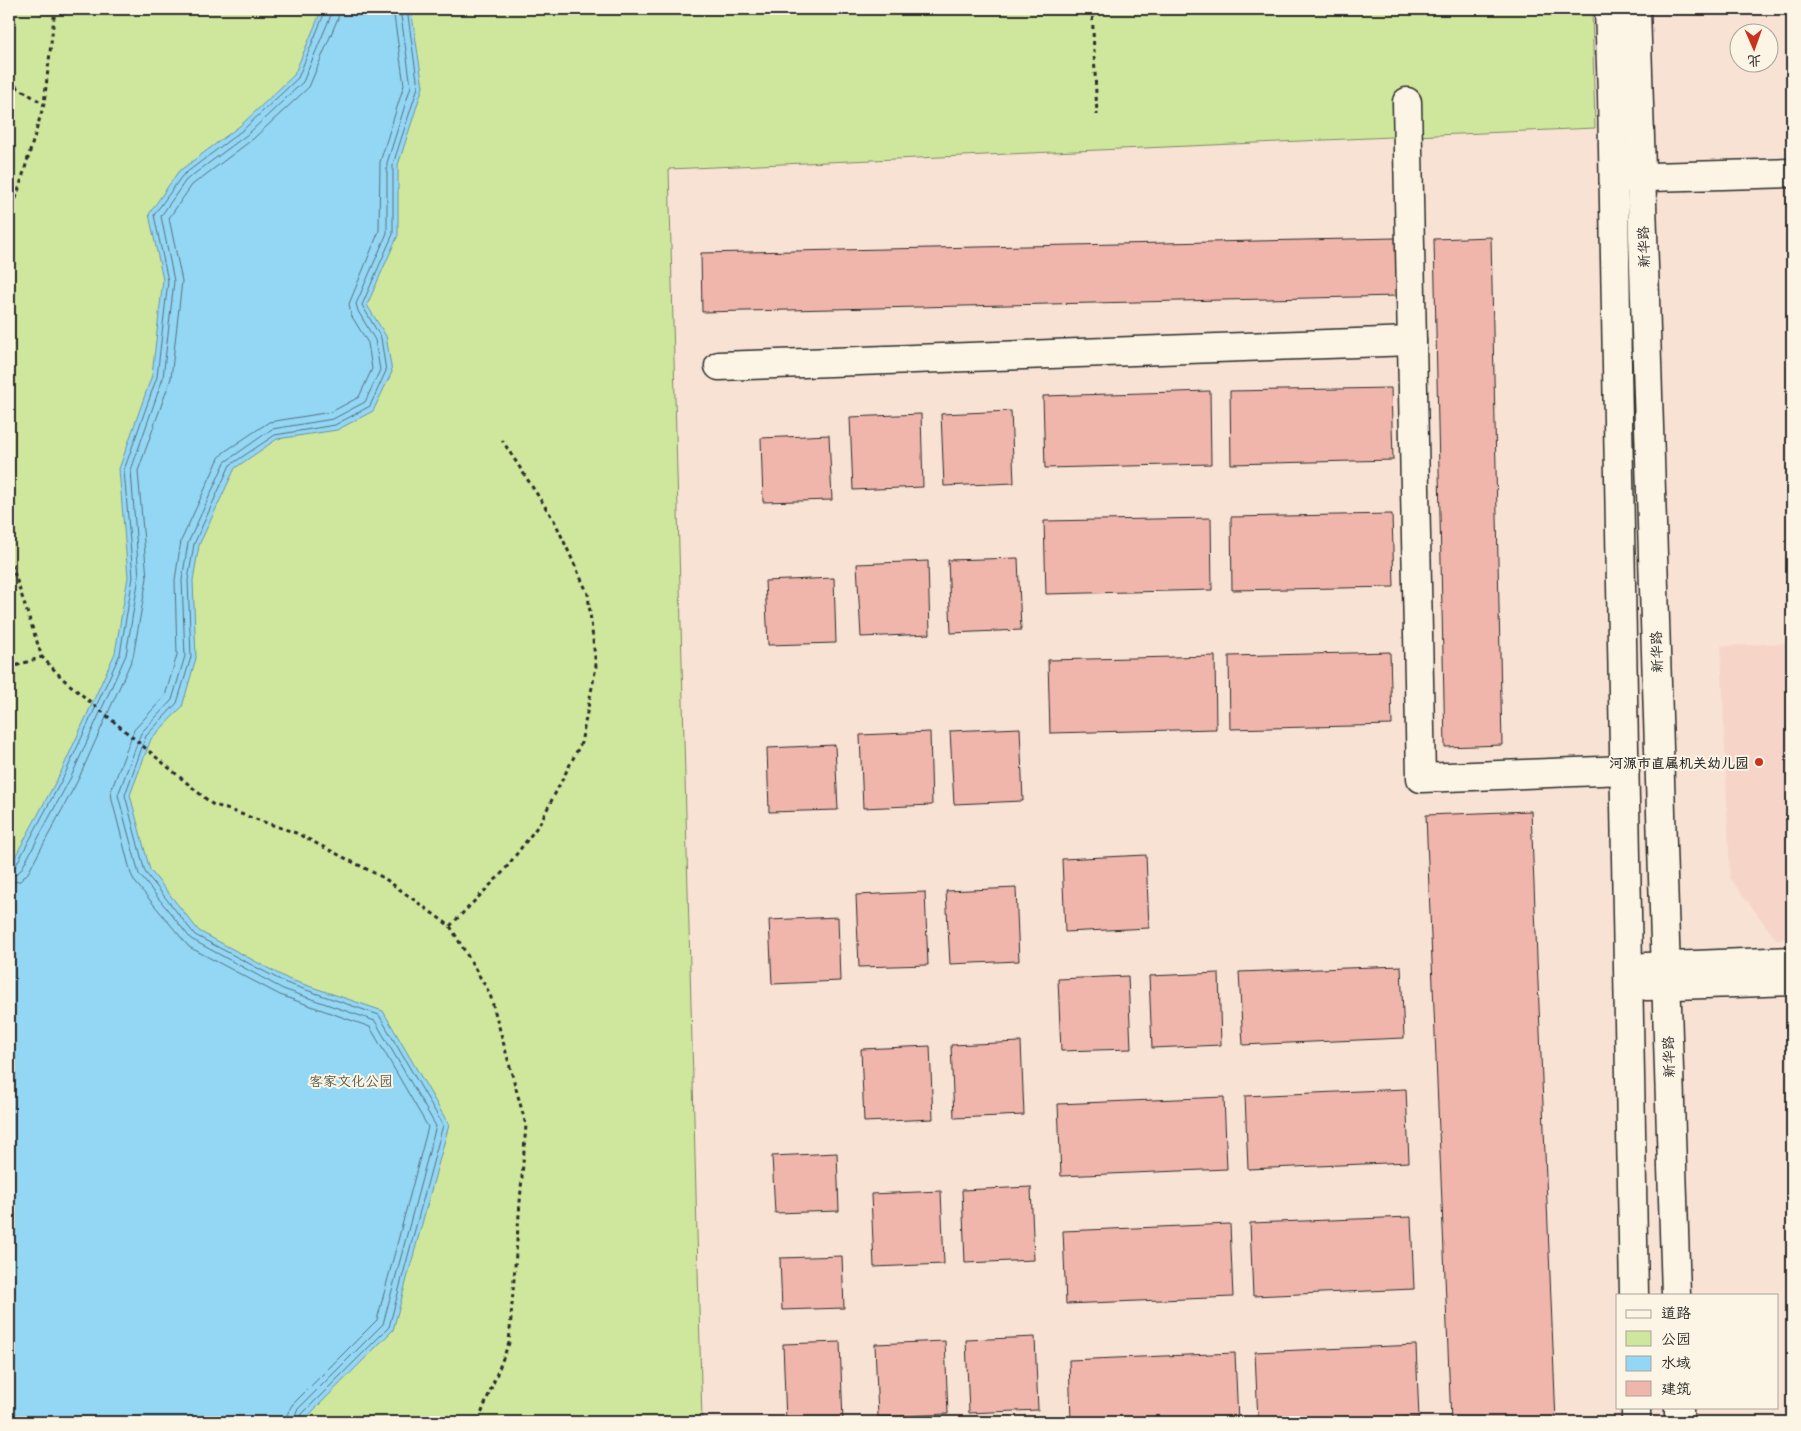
<svg xmlns="http://www.w3.org/2000/svg" width="1801" height="1431" viewBox="0 0 1801 1431" font-family="Mali,'LXGW WenKai TC',sans-serif">
<rect width="100%" height="100%" fill="#f8e2d4"/>
<filter id="ink" filterUnits="userSpaceOnUse"><feTurbulence type="fractalNoise" baseFrequency=".02" numOctaves="2"/><feDisplacementMap in="SourceGraphic" scale="10" xChannelSelector="R" yChannelSelector="G"/><feConvolveMatrix kernelMatrix="1 2 1 2 8 2 1 2 1" color-interpolation-filters="sRGB"/></filter>
<g filter="url(#ink)">
<polygon fill="#f6d5c8" points="1792,643 1792,938 1776,939 1730,878 1721,646"/>
<polygon fill="#cfe79d" stroke="#7d8964" points="9,9 1592,9 1595,128 669,169 702,1422 9,1422"/>
<polygon fill="#93d7f5" stroke="#6992a4" points="322,9 411,9 423,87 398,165 398,235 367,305 386,336 392,372 373,411 337,430 277,439 235,468 199,545 193,580 196,658 182,707 151,739 130,795 150,870 199,931 288,979 383,1011 449,1125 393,1330 306,1418 304,1422 9,1422 9,868 61,772 115,653 128,577 119,469 152,375 163,280 149,214 178,172 241,125 294,75"/>
<g fill="none" stroke-linecap="round" stroke-linejoin="round">
<g stroke="#55707c" stroke-width="1">
<polyline points="9,869 15,867 65,774 120,654 133,577 124,470 157,377 168,281 154,215 182,176 244,129 298,78 326,9"/>
<polyline points="9,876 15,875 21,870 71,777 126,655 139,577 131,470 163,378 174,281 161,216 186,180 248,134 303,82 331,15 332,9"/>
<polyline points="9,883 20,881 28,873 78,780 133,657 147,578 138,471 171,378 182,281 169,218 192,185 253,139 309,87 338,18 340,9"/>
<polyline points="286,1422 287,1415 292,1405 377,1320 428,1127 370,1027 280,995 189,947 135,882 131,874 112,800 111,791 134,730 165,696 177,655 175,580 181,541 219,458 224,452 269,422 331,412 359,397 372,369 368,343 351,315 349,304 379,231 380,162 404,85 393,9"/>
<polyline points="293,1422 297,1410 383,1324 436,1126 375,1021 283,989 191,939 139,874 118,795 141,733 172,700 185,656 182,580 188,543 225,462 272,429 333,419 365,402 380,370 375,340 358,311 356,304 387,233 387,163 411,86 400,9"/>
<polyline points="299,1422 302,1414 389,1327 443,1125 379,1015 286,983 195,935 145,872 125,795 146,736 177,703 191,657 188,580 194,544 230,465 275,435 335,425 370,406 386,371 381,338 362,305 393,234 393,164 418,87 407,9"/>
</g>
</g>
<g fill="#f0b6ab" stroke="#2b2b2b">
<polygon points="1491,237 1502,745 1445,747 1434,239"/>
<polygon points="1396,238 1397,296 702,312 701,253"/>
<polygon points="1391,388 1393,460 1231,464 1230,391"/>
<polygon points="1210,391 1211,464 1045,468 1043,396"/>
<polygon points="1011,411 1014,483 944,486 941,414"/>
<polygon points="921,414 923,487 853,490 850,417"/>
<polygon points="829,435 832,500 763,502 761,438"/>
<polygon points="1392,514 1394,587 1232,590 1231,517"/>
<polygon points="1211,518 1212,590 1046,594 1044,521"/>
<polygon points="1018,558 1021,630 951,633 948,560"/>
<polygon points="928,561 930,634 861,637 857,564"/>
<polygon points="834,578 836,643 768,645 765,581"/>
<polygon points="1390,652 1392,725 1230,729 1229,656"/>
<polygon points="1215,656 1216,729 1050,733 1048,660"/>
<polygon points="1020,728 1023,801 954,804 950,731"/>
<polygon points="930,732 932,805 863,808 860,735"/>
<polygon points="835,745 838,810 769,812 767,748"/>
<polygon points="1531,811 1556,1422 1451,1422 1426,815"/>
<polygon points="1146,855 1149,928 1065,932 1062,859"/>
<polygon points="1016,888 1019,961 950,964 946,891"/>
<polygon points="925,892 928,965 859,967 856,895"/>
<polygon points="838,917 840,981 772,984 769,920"/>
<polygon points="1401,966 1404,1038 1243,1045 1239,972"/>
<polygon points="1219,973 1221,1045 1152,1048 1149,976"/>
<polygon points="1128,976 1131,1049 1061,1051 1058,979"/>
<polygon points="1021,1042 1024,1115 954,1118 951,1045"/>
<polygon points="930,1046 933,1119 864,1122 861,1049"/>
<polygon points="1406,1089 1409,1162 1248,1169 1245,1096"/>
<polygon points="1224,1097 1227,1169 1061,1176 1058,1104"/>
<polygon points="837,1153 839,1211 775,1213 772,1156"/>
<polygon points="1031,1187 1034,1260 965,1263 962,1190"/>
<polygon points="941,1191 944,1264 874,1267 871,1194"/>
<polygon points="1411,1217 1414,1289 1253,1296 1250,1223"/>
<polygon points="1230,1224 1233,1297 1066,1304 1063,1231"/>
<polygon points="842,1256 844,1308 782,1310 780,1258"/>
<polygon points="1035,1337 1038,1410 969,1413 966,1340"/>
<polygon points="945,1341 948,1414 878,1417 875,1344"/>
<polygon points="840,1342 843,1422 786,1422 783,1344"/>
<polygon points="1416,1345 1419,1418 1322,1422 1258,1422 1255,1352"/>
<polygon points="1235,1353 1238,1422 1071,1422 1069,1360"/>
</g>
<g fill="none" stroke-linecap="round" stroke-linejoin="round">
<defs>
<g id="minor">
<polyline points="1407,102 1421,778 1625,770"/>
<polyline points="1614,178 1792,173"/>
<polyline points="719,366 1412,341"/>
</g>
<g id="tertiary">
<polyline points="1609,9 1612,94 1634,1295"/>
<polyline points="1636,9 1676,1295"/>
<polyline points="1646,967 1792,961"/>
<polyline points="1647,986 1792,981"/>
<polyline points="1636,1407 1636,1422"/>
<polyline points="1679,1407 1679,1422"/>
</g>
</defs>
<use href="#minor" stroke="#2b2b2b" stroke-width="31"/>
<use href="#tertiary" stroke="#2b2b2b" stroke-width="31"/>
<g stroke="#2b2b2b" stroke-width="3" stroke-dasharray="4 4" stroke-linecap="butt">
<polyline points="1092,9 1097,115"/>
<polyline points="9,82 44,104"/>
<polyline points="9,222 44,104 55,9"/>
<polyline points="9,557 42,657 63,679 212,804 296,833 384,878 450,926 490,994 526,1125 509,1343 478,1422"/>
<polyline points="9,668 42,657"/>
<polyline points="450,926 503,872 540,823 581,743 596,667 588,594 555,522 502,440"/>
</g>
<use href="#minor" stroke="#fcf5e5" stroke-width="28"/>
<use href="#tertiary" stroke="#fcf5e5" stroke-width="28"/>
</g>
</g>
<circle fill="#c8321e" stroke="#fcf5e5" stroke-width="2" cx="1759" cy="762" r="5"/>
<g text-anchor="middle" dominant-baseline="central" stroke-width="4" stroke-linejoin="round" paint-order="stroke">
<g font-size="14" fill="#2b2b2b" stroke="#fcf5e5">
<text transform="translate(1643 247) rotate(-92)">新华路</text>
<text transform="translate(1656 652) rotate(-92)">新华路</text>
<text transform="translate(1668 1057) rotate(-92)">新华路</text>
</g>
<g font-size="14" font-weight="bold" fill="#2b2b2b" stroke="#fcf5e5" text-anchor="end">
<text x="1749" y="762">河源市直属机关幼儿园</text>
</g>
<g font-size="14" fill="#545a48" stroke="#fcf5e5">
<text x="351" y="1080">客家文化公园</text>
</g>
</g>
<rect width="1801" height="1431" fill="none" stroke="#fcf5e5" stroke-width="30"/>
<rect x="15" y="15" width="1771" height="1401" fill="none" stroke="#2b2b2b" stroke-width="2" filter="url(#ink)"/>
<rect x="1616" y="1294" width="162" height="115" fill="#fcf5e5" stroke="#a8a49b"/>
<rect x="1626" y="1310" width="25" height="8" fill="#fcf5e5" stroke="#a8a49b"/>
<text x="1661" y="1318" font-size="15" fill="#2b2b2b">道路</text>
<rect x="1626" y="1331" width="25" height="15" fill="#cfe79d" stroke="#a8a49b"/>
<text x="1661" y="1344" font-size="15" fill="#2b2b2b">公园</text>
<rect x="1626" y="1356" width="25" height="15" fill="#93d7f5" stroke="#a8a49b"/>
<text x="1661" y="1368" font-size="15" fill="#2b2b2b">水域</text>
<rect x="1626" y="1381" width="25" height="15" fill="#f0b6ab" stroke="#a8a49b"/>
<text x="1661" y="1394" font-size="15" fill="#2b2b2b">建筑</text>
<g transform="translate(1754 48) rotate(178)"><circle r="24" fill="#fcf5e5" stroke="#a8a49b"/>
<path d="M0-4L9 19L0 12L-9 19Z" fill="#c8321e"/>
<text y="-8" font-size="14" font-weight="bold" text-anchor="middle" fill="#2b2b2b">北</text>
</g>
</svg>
